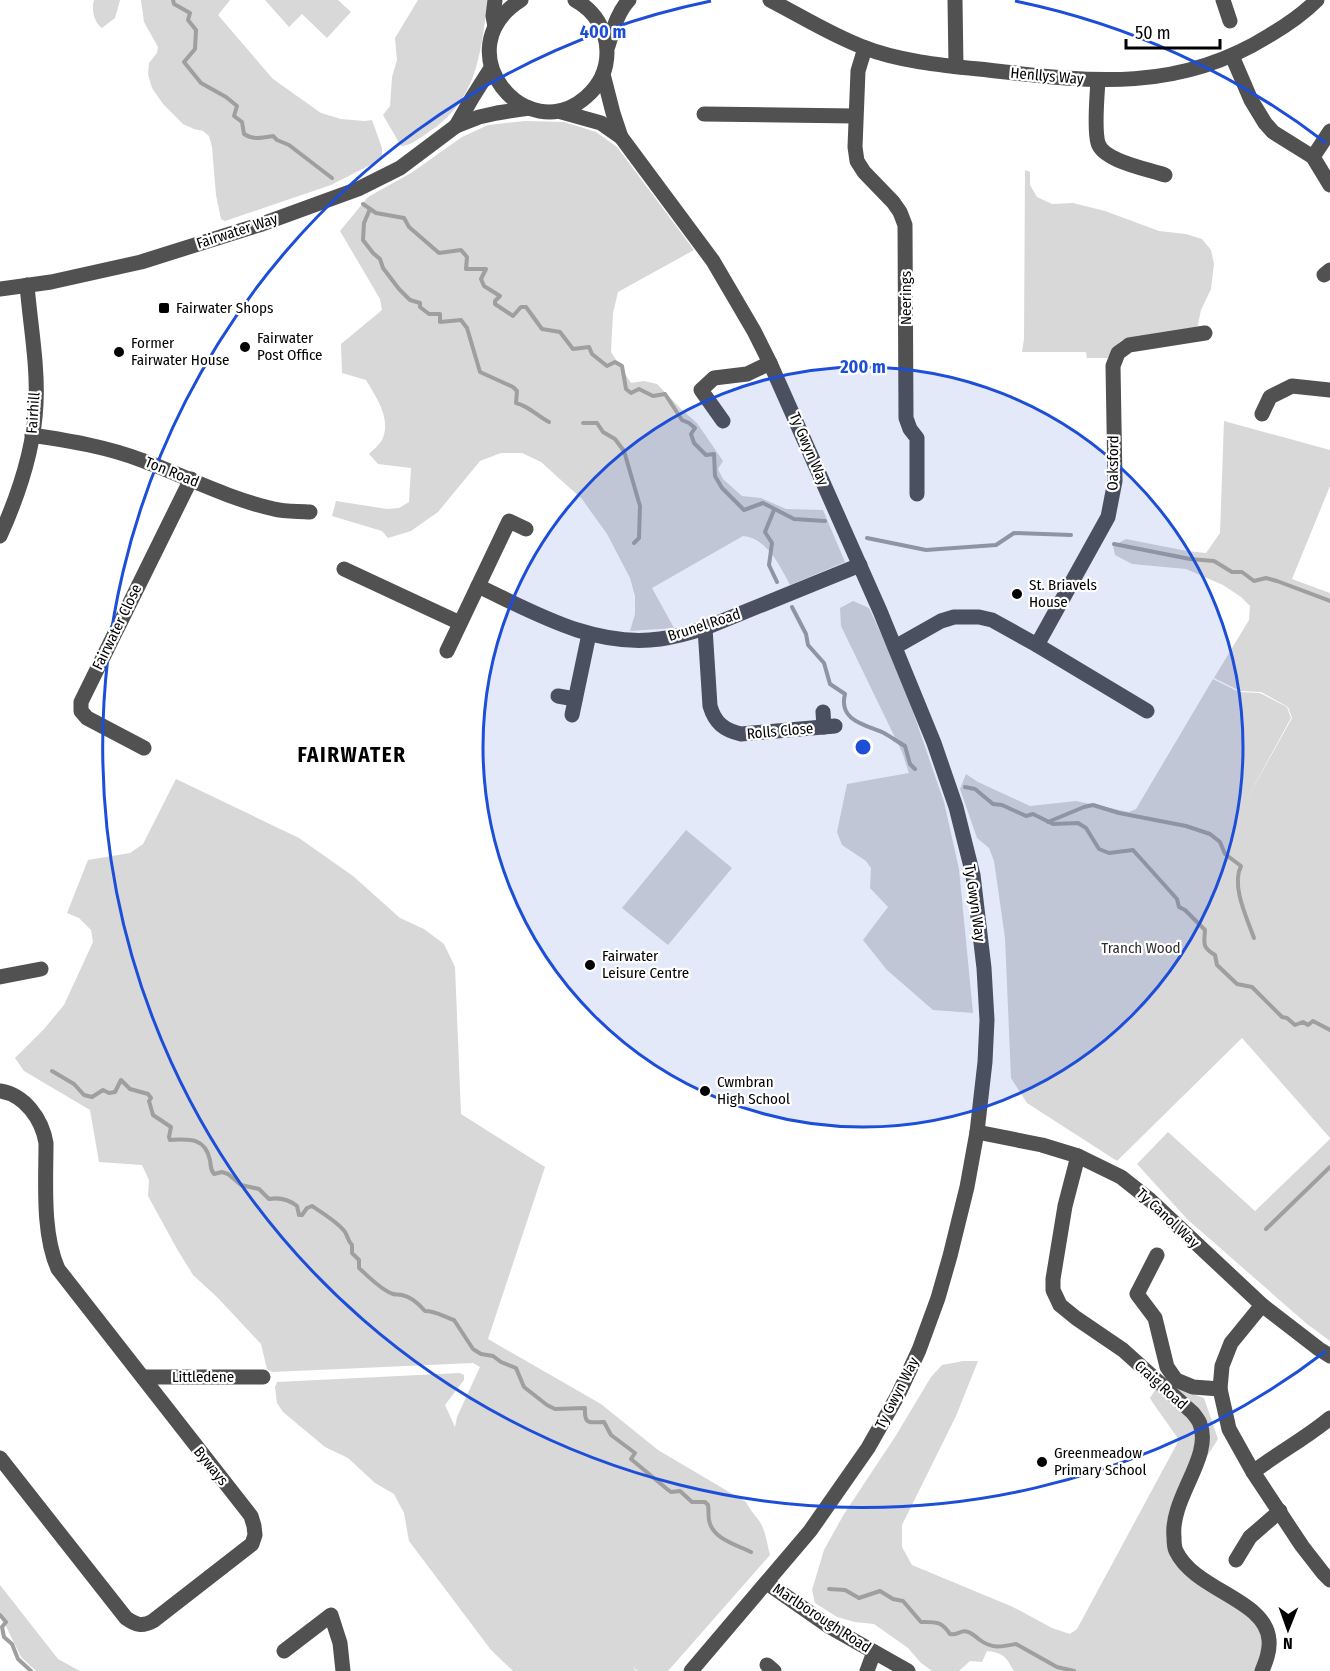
<svg xmlns="http://www.w3.org/2000/svg" width="1330" height="1671" viewBox="0 0 1330 1671" font-family="'Fira Sans Condensed',sans-serif">
<rect width="100%" height="100%" fill="#fff"/>
<g fill="#d8d8d8">
<path d="M94,0h26l-5,18 -13,10c-8,-5 -11,-19 -8,-28z"/>
<polygon points="141,0 230,0 218,15 273,79 321,113 341,119 364,121 372,120 382,148 382,159 331,185 225,221 221,219 216,195 212,147 209,136 203,131 194,129 183,124 163,104 152,88 148,74 149,63 157,53 158,47 144,22"/>
<polygon points="265,0 338,0 351,12 327,38 302,14 289,27"/>
<path d="M418,0h70c-8,55 -10,101 -62,134 -8,5 -16,12 -25,12l-18,-31 7,-9 2,-29 5,-17 -2,-22z"/>
<path d="M525,121l39,1 32,10 21,15 77,103 -76,42 -5,21 -2,39 20,31 13,-2 13,3 24,25 16,14 26,38 -5,8 5,10 19,17 19,2 25,11 37,1 22,52 -55,23c-10,-19 -23,-47 -47,-49l-91,52 22,40 -44,3 5,-17v-18l-5,-18 -23,-44 -25,-35 -41,-37 -19,-9h-21l-21,8 -42,51 -27,19 -23,7 -6,-7 -50,-15 4,-15 51,8 12,-1 10,-6 2,-34 -33,-4 -9,-10c4,-4 10,-9 13,-14 10,-21 -6,-43 -16,-60l-24,-7 -1,-29 41,-34 -2,-11 -40,-68 28,-34 43,-24 51,-36 26,-12z"/>
<polygon points="1025,170 1030,172 1030,185 1037,197 1052,204 1073,203 1105,211 1159,231 1186,234 1202,239 1211,250 1214,264 1211,289 1201,310 1197,329 1122,340 1111,350 1108,358 1087,358 1086,352 1022,352 1024,339"/>
<polygon points="1224,421 1330,450 1330,486 1292,579 1330,593 1330,1138 1242,1038 1117,1161 1027,1103 1011,1078 1005,938 994,861 989,848 977,838 960,789 966,774 978,782 1030,806 1076,801 1129,812 1136,809 1213,679 1239,692 1260,693 1287,707 1291,718 1244,804 1292,718 1288,707 1261,692 1240,691 1214,678 1249,620 1250,606 1241,597 1223,585 1186,569 1132,564 1115,555 1113,546 1126,539 1187,551 1206,553 1220,533"/>
<polygon points="853,601 869,608 900,674 944,802 959,869 973,1013 933,1010 887,970 863,940 888,907 870,888 871,868 866,861 842,845 837,832 847,784 909,773 902,752 841,626 840,608"/>
<path d="M176,779l123,59 54,38 47,42 24,11 20,15 11,23 6,147 84,53 -57,172 113,65 57,46 88,52c4,8 9,13 14,20 6,10 7,22 10,33l-102,116h-30l-5,-4 3,4h-123l-22,-21 -82,-109 -5,-28 -10,-19 -19,-11 -27,-25 -23,-11 -42,-35 -6,-9 -2,-16 2,-5 182,-9 5,2v5l-19,25 10,22 2,-10 23,-50 -7,-4 -201,9 -5,-3 -6,-25 -43,-46 -25,-23 -16,-26 -29,-53 1,-16 -7,-15 -43,-3 -9,-52 -66,-39 -9,-13 29,-29 20,-24 29,-63 -2,-12 -12,-12 -12,-5 21,-53 42,-7 13,-9z"/>
<polygon points="686,830 732,868 668,945 622,908"/>
<polygon points="1168,1132 1255,1211 1330,1139 1330,1341 1307,1324 1187,1219 1137,1164"/>
<path d="M963,1361h15l-22,55 -54,109v22l10,18 101,42 39,21 18,6 7,-5 102,-189 -26,-37 -3,-5 13,-20 28,15 13,5 14,41 -14,22 -22,51 -5,50 7,11 33,21 39,29 6,14 -1,18 -6,16h-241c-8,-14 -10,-18 -27,-20l-5,11 -12,-1 -11,10h-27l-11,-8 -13,-15 -34,-24 -19,-2 -18,-5 -22,-14 -3,-13 12,-40 20,-36 51,-77 36,-60 11,-12z"/>
<polygon points="0,1585 58,1659 80,1671 36,1671 21,1657 0,1614"/>
</g>
<g fill="none" stroke-linecap="round" stroke-linejoin="round">
<g stroke="#9f9f9f" stroke-width="4">
<path d="M173,0l1,4 16,9 -2,7 8,10 -1,19 -11,13 17,21 25,14 11,9 -3,10 8,6 2,12c9,6 18,4 29,2l4,4 12,5 43,33"/>
<polyline points="363,204 376,213 404,218 409,227 439,253 461,250 467,257 466,269 486,269 481,279 484,286 500,296 495,301 495,304 513,316 521,307 526,307 542,329 560,332 573,349 589,347 592,354 607,366 615,362 622,366 626,389 631,393 639,389 653,396 665,394 682,420 689,423 695,428 691,434 694,443 706,455 714,454 715,476 722,488 744,510 763,503 794,519 825,521"/>
<path d="M370,209l-6,14 -1,17 10,13 7,6 3,9 16,21 11,11 10,3v4l9,7h11v8l21,-2 6,8 13,44 33,15 4,4 -1,12c13,3 21,13 33,19"/>
<polyline points="583,423 597,423 603,432 615,439 624,451 640,506 639,538 634,543"/>
<polyline points="774,510 765,532 772,543 769,565 777,582"/>
<polyline points="867,538 926,550 996,545 1014,533 1071,535"/>
<polyline points="1114,544 1190,559 1214,561 1232,572 1242,572 1254,581 1266,578 1277,581 1330,601"/>
<path d="M792,607l14,27 2,11 16,18 6,21 15,10c-7,27 21,31 39,39 7,4 14,9 21,13l5,18 5,5"/>
<path d="M965,787l10,2 18,15 9,1 24,11 7,-2 20,10 25,-1 8,5 13,21 10,4 24,-3 44,49 2,8 6,3 20,20c-1,14 -3,17 10,25l2,10 20,19 15,3 30,30 5,1 8,7 8,-3 5,3 5,-4 17,9"/>
<path d="M1048,822l36,-15 9,-2 26,8 67,13 24,8 10,8 5,12 16,12c-10,20 6,52 13,72"/>
<path d="M52,1071l22,13 10,11 8,2 11,-7 6,3 6,-1 6,-12 9,9 18,5 3,4 -2,3 4,14 18,12 -2,10 1,3c19,-1 35,-3 40,20 1,6 0,9 4,14l8,-2 6,2 13,11 18,4 10,10c11,-2 19,0 28,7l2,9h3l5,-7 5,-2c9,6 27,17 33,26 3,5 3,9 7,13v8l7,7v8c9,8 22,22 34,26 3,1 6,0 9,1 10,2 17,9 23,16 11,0 19,6 29,9l19,29 8,5 12,2 8,6 15,6 8,19 23,18 8,4 30,-1c-1,18 5,14 19,14l7,13 24,18 -4,6 36,30 4,3 9,-1 12,11h13l3,3c1,5 0,10 1,15 3,19 28,25 42,32"/>
<polyline points="1266,1229 1330,1167"/>
<path d="M829,1589l16,1 14,8 21,-7 13,8 10,2 18,21c15,0 20,-1 29,12 7,2 11,-5 18,-2 4,1 8,5 12,8 12,9 21,7 36,4l41,23 17,4"/>
<polyline points="0,1615 6,1622 2,1627 4,1637 12,1644 18,1659 31,1671"/>
</g>
<g stroke="#515151" stroke-width="15">
<path d="M521,0c-78,49 5,150 65,97 14,-12 21,-27 21,-45 0,-22 -13,-42 -32,-52"/>
<path d="M770,0c31,16 61,35 93,47 37,15 86,19 125,23 103,12 190,23 282,-35 17,-10 33,-21 47,-35"/>
<polyline points="955,0 956,66"/>
<polyline points="1223,0 1230,21"/>
<polyline points="495,27 493,16 495,0"/>
<path d="M608,46c5,-16 9,-33 21,-46"/>
<polyline points="865,48 858,71 855,147 857,161 864,172 893,202 900,212 905,225 906,418 910,429 917,438 917,494"/>
<polyline points="1232,56 1251,100 1265,123 1273,132 1313,157 1330,185"/>
<polyline points="603,74 613,113 621,137 713,261 754,331 770,363 880,611 934,743 956,807 973,875 984,968 987,1020 985,1062 977,1132 967,1187 950,1256 938,1298 919,1350 898,1395 868,1448 810,1531 691,1671"/>
<path d="M1098,81c-1,15 -4,48 0,62 5,18 50,26 67,32"/>
<polyline points="558,111 601,123 621,137"/>
<polyline points="704,114 855,116"/>
<polyline points="456,126 472,98 491,68"/>
<polyline points="1313,157 1330,131"/>
<polyline points="1324,275 1330,270"/>
<polyline points="0,289 51,282 141,262 262,224 358,189 400,168 456,126 479,117 497,113 529,108"/>
<polyline points="1262,414 1270,397 1292,386 1330,390"/>
<polyline points="723,421 701,390 714,378 747,374 770,363"/>
<path d="M32,435c39,6 76,12 112,26 43,16 85,38 130,48 11,3 24,2 36,3"/>
<path d="M0,536c19,-42 34,-86 36,-132 2,-39 -6,-81 -9,-119"/>
<polyline points="344,569 460,623"/>
<path d="M478,586c57,27 116,62 182,53 15,-2 30,-6 45,-11l155,-63"/>
<path d="M705,628l5,78c5,17 14,24 31,28l94,-8"/>
<polyline points="1037,645 1108,517 1115,481 1113,366 1118,353 1129,345 1205,333"/>
<polyline points="895,647 941,621 954,617 979,617 992,620 1037,645 1147,711"/>
<polyline points="447,651 509,521 526,529"/>
<polyline points="558,696 575,699"/>
<polyline points="823,712 824,727"/>
<polyline points="572,715 589,634"/>
<polyline points="144,748 87,718 81,711 81,702 191,479"/>
<polyline points="0,977 41,969"/>
<path d="M0,1091c25,4 42,28 46,52 0,39 -4,90 12,126l193,247 3,10 1,9 -3,9 -99,77c-11,6 -17,4 -27,-3l-126,-160"/>
<polyline points="977,1132 1042,1145 1078,1156 1121,1177 1150,1200 1262,1305 1319,1349 1330,1356"/>
<path d="M1078,1156l-13,50 -12,73v11l7,15 16,13 47,32 70,63c2,3 6,7 7,11 13,33 -30,74 -26,113 0,5 0,10 2,14 19,40 90,48 93,89 1,11 -3,21 -7,31"/>
<polyline points="1157,1255 1137,1294 1155,1318 1167,1367 1176,1380 1193,1387 1220,1389"/>
<polyline points="1262,1305 1231,1343 1222,1366 1220,1389 1229,1429 1253,1472 1302,1546 1323,1573 1330,1580"/>
<polyline points="143,1377 263,1377"/>
<path d="M1253,1472c25,-19 53,-34 77,-54"/>
<polyline points="1236,1560 1250,1537 1280,1511"/>
<polyline points="767,1583 830,1627 908,1671"/>
<polyline points="284,1651 331,1615 340,1643 343,1671"/>
<polyline points="767,1665 774,1671"/>
<polyline points="867,1671 874,1652"/>
</g>
</g>
<circle cx="863" cy="747" r="380" fill="#1d4ed8" fill-opacity=".12"/>
<g fill="none" stroke="#1d4ed8" stroke-width="3">
<circle cx="863" cy="747" r="380"/>
<path d="M1326 1351A761 761 0 1 1 711 1M1015 1A761 761 0 0 1 1326 143"/>
</g>
<g fill="#000" stroke="#fff" stroke-width="2">
<rect x="158" y="302" width="12" height="12" rx="3"/>
<circle cx="245" cy="347" r="6"/>
<circle cx="119" cy="352" r="6"/>
<circle cx="1017" cy="594" r="6"/>
<circle cx="590" cy="965" r="6"/>
<circle cx="705" cy="1091" r="6"/>
<circle cx="1042" cy="1462" r="6"/>
</g>
<g text-anchor="middle" dominant-baseline="central" stroke-width="4.5" stroke-linejoin="round" paint-order="stroke">
<g font-size="15" fill="#000" stroke="#fff">
<text transform="translate(1047 76) rotate(5)">Henllys Way</text>
<text transform="translate(237 231) rotate(-18)">Fairwater Way</text>
<text transform="translate(906 298) rotate(-90)">Neerings</text>
<text transform="translate(33 413) rotate(-86)">Fairhill</text>
<text transform="translate(809 449) rotate(67)">Ty Gwyn Way</text>
<text transform="translate(1113 463) rotate(-89)">Oaksford</text>
<text transform="translate(172 472) rotate(22)">Ton Road</text>
<text transform="translate(704 625) rotate(-18)">Brunel Road</text>
<text transform="translate(117 627) rotate(-64)">Fairwater Close</text>
<text transform="translate(780 731) rotate(-5)">Rolls Close</text>
<text transform="translate(975 903) rotate(82)">Ty Gwyn Way</text>
<text transform="translate(1168 1218) rotate(43)">Ty Canol Way</text>
<text x="203" y="1377">Littledene</text>
<text transform="translate(1161 1385) rotate(42)">Craig Road</text>
<text transform="translate(897 1393) rotate(-63)">Ty Gwyn Way</text>
<text transform="translate(211 1466) rotate(51)">Byways</text>
<text transform="translate(822 1618) rotate(33)">Marlborough Road</text>
</g>
<g font-size="15" fill="#000" stroke="#fff" text-anchor="start">
<text x="176" y="308">Fairwater Shops</text>
<text x="257" y="338">Fairwater<tspan x="257" dy="17">Post Office</tspan></text>
<text x="131" y="343">Former<tspan x="131" dy="17">Fairwater House</tspan></text>
<text x="1029" y="585">St. Briavels<tspan x="1029" dy="17">House</tspan></text>
<text x="602" y="956">Fairwater<tspan x="602" dy="17">Leisure Centre</tspan></text>
<text x="717" y="1082">Cwmbran<tspan x="717" dy="17">High School</tspan></text>
<text x="1054" y="1453">Greenmeadow<tspan x="1054" dy="17">Primary School</tspan></text>
</g>
<g font-size="15" fill="#2f2f2f" stroke="#fff">
<text x="1141" y="948">Tranch Wood</text>
</g>
<g font-size="21" font-weight="bold" letter-spacing="1.5" fill="#000" stroke="#fff">
<text x="352" y="755">FAIRWATER</text>
</g>
</g>
<circle cx="863" cy="747" r="9" fill="#1d4ed8" stroke="#fff" stroke-width="3"/>
<g font-size="18" text-anchor="middle" font-weight="bold" fill="#1d4ed8" stroke="#fff" stroke-width="4.5" stroke-linejoin="round" paint-order="stroke">
<text x="603" y="38">400 m</text>
<text x="863" y="373">200 m</text>
</g>
<g transform="translate(1288 1629) rotate(181)" stroke="#ffffff" stroke-width="4.5" paint-order="stroke">
<path d="M0-4.5L10 22L0 15L-10 22Z" fill="#000000"/>
<text y="-9" font-size="16" font-weight="bold" text-anchor="middle" fill="#000000">N</text>
</g>
<path d="M1126 39v9h94v-9" fill="none" stroke="#000000" stroke-width="3"/>
<text x="1135" y="39" font-size="18" fill="#000000" stroke="#ffffff" stroke-width="4.5" paint-order="stroke">50 m</text>
</svg>
